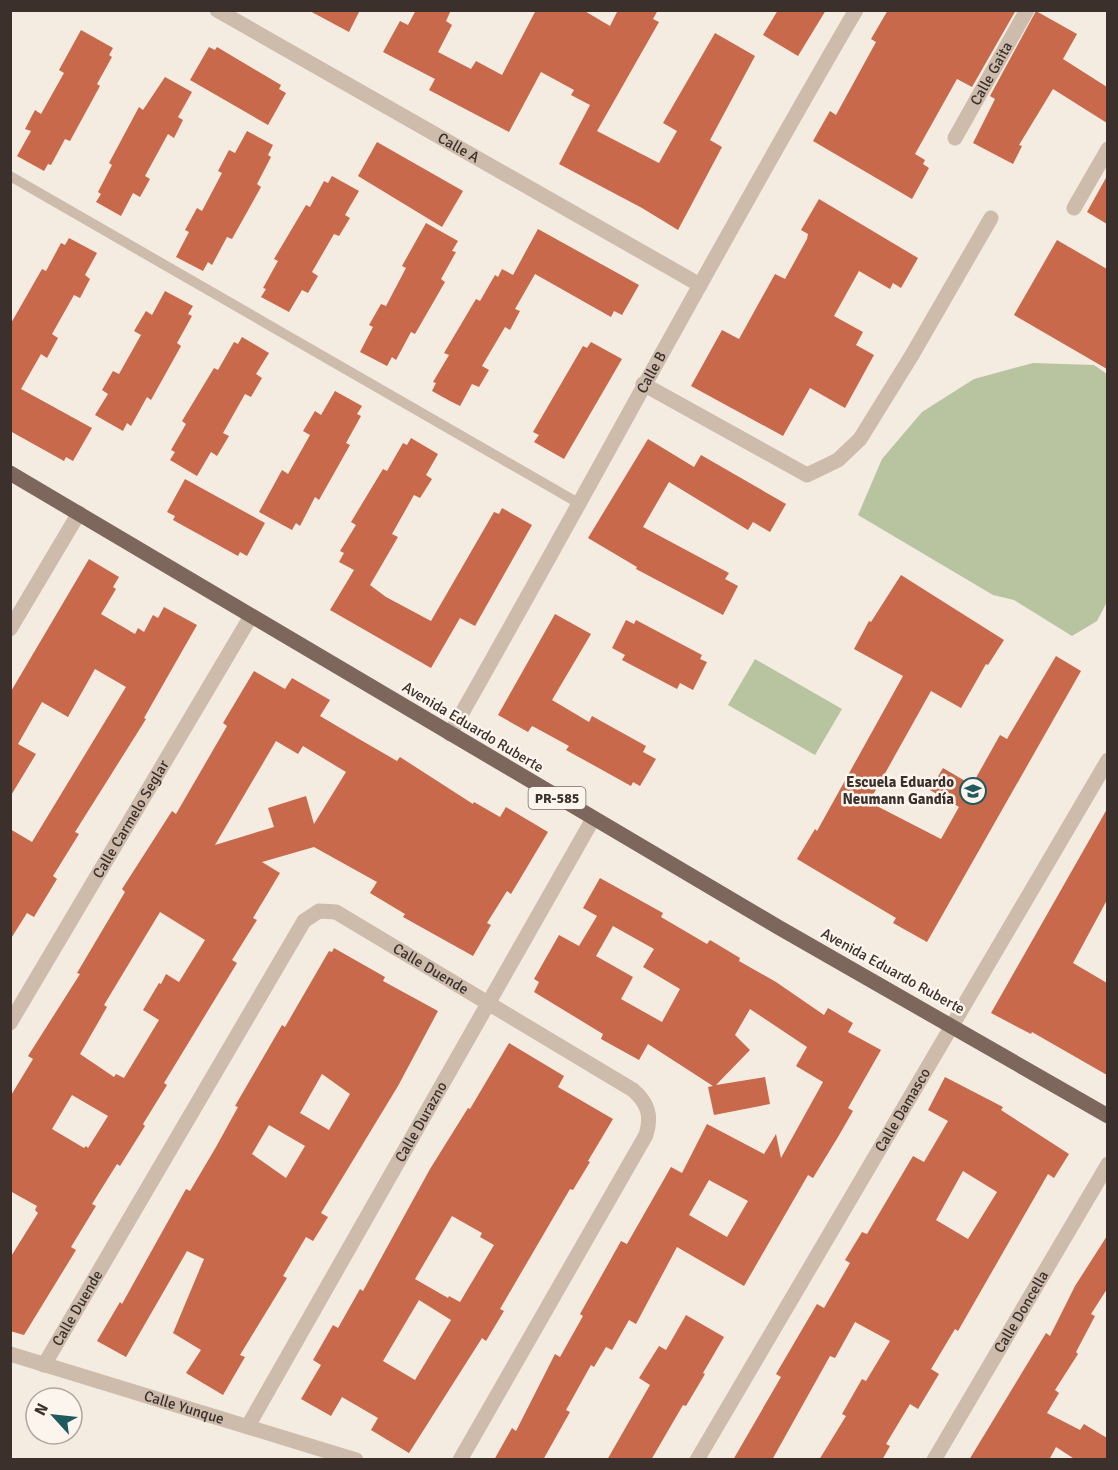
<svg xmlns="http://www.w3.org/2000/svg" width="1118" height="1470" viewBox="0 0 1118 1470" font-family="Signika,sans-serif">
<rect width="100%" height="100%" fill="#f4ebe1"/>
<g fill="#b8c4a0">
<polygon points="1033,363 1094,365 1107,374 1107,602 1097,621 1072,636 1014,600 993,595 858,515 882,459 922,412 974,379"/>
<polygon points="755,659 842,709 815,755 728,705"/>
</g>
<g fill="#c8694b" fill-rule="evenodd">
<polygon points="308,10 360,10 349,32"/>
<polygon points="416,10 451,10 446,21 452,25 438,52 471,69 476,61 502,75 536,10 583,10 610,26 618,10 658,10 653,19 659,22 597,131 659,163 677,131 663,123 715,33 755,56 710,140 722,147 678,230 642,208 559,164 590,105 571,95 574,90 541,72 509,132 429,90 435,79 383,52 400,21 408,25"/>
<polygon points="778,10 826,10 798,56 763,35"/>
<polygon points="888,10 1016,10 972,87 957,79 915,154 925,160 923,164 929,168 912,199 813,141 830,111 836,115 876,42 871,39"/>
<polygon points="1036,11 1077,34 1063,59 1107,87 1107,123 1053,89 1019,145 1022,146 1013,164 973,143 995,99 990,96"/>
<polygon points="81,30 113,48 109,55 112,57 97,84 100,86 70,141 65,139 51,165 48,164 44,171 17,156 31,131 25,129 35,110 41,114 64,73 59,70"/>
<polygon points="209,47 215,50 217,47 281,85 279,89 286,93 268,125 190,80"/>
<polygon points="165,77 192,92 178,117 183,120 174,138 168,134 145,176 150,179 140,197 133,193 121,216 96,202 101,194 98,192 112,165 109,163 139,107 143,110"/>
<polygon points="247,131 273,145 268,155 271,157 257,184 261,187 232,239 227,237 212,265 208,262 203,271 176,257 189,232 185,230 197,208 202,211 222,173 218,171 229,150 235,153"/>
<polygon points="377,142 463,191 442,227 358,176"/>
<polygon points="332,176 359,191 345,215 350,218 339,236 334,234 312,272 318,276 308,293 302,290 289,312 261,297 266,289 263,288 278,261 274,259 306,205 310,207 324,181 328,183"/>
<polygon points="1107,176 1107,224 1087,212"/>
<polygon points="819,199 918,258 901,288 893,283 890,289 859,271 834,316 863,332 856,345 874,355 845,408 810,388 783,436 691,386 722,330 739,339 775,274 785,279 807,239 808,234 801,230"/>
<polygon points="426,223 458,241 452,251 456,252 441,279 445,282 415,334 411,332 396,360 392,357 387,366 360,352 373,327 369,325 381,304 386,306 406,268 402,266"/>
<polygon points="538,229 639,285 622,315 614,311 611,317 535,274 515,309 520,311 510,330 505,327 482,366 489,370 479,387 472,384 460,406 450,401 432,391 436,383 433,382 449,355 444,353 476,299 480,301 495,275 498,277 502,269 513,275"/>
<polygon points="69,238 97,253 85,275 90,279 80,298 74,295 52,334 58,338 47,358 41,354 21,389 92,428 73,461 66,457 64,461 10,431 10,325 42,269 46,271 61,243 65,245"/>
<polygon points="1057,240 1107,269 1107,369 1014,315"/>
<polygon points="165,291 193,306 188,314 192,316 177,343 181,346 151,400 147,397 131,426 127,423 123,431 95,415 108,394 102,390 113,371 119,374 141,335 134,331 146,311 152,315"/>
<polygon points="242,337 269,353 256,374 262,378 251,397 245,394 223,433 229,436 217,456 211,452 197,476 170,460 175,452 171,450 186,424 182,421 214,368 218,370 234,342 238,344"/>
<polygon points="591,342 622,359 564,459 534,442 539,435 533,432 583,346 587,348"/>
<polygon points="335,391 362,406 357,414 361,416 346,443 350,445 319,500 315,497 300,526 296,523 292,530 259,512 282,470 288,474 310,435 303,431 315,411 321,415"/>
<polygon points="411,438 438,454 426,475 432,479 420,498 414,495 392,534 398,537 370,585 386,597 431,621 494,512 499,514 502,508 532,525 475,626 460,618 431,668 330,610 354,570 339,562 344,553 340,551 356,525 351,522 383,469 387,471 403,443 407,445"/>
<polygon points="648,439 694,467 701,455 786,504 770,532 753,522 748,530 669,482 643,527 729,573 725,579 738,586 723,615 636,569 637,567 588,538"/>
<polygon points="185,479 265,523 247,556 240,552 238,556 173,520 175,516 167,512"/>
<polygon points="89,559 119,577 113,587 116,589 101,614 135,634 138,628 144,632 153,615 158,618 164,607 197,625 144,718 146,719 75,832 79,834 53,876 57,879 34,917 27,913 10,940 10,829 32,842 126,687 95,669 68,717 42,702 18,744 36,754 10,797 10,693"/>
<polygon points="901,575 1004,640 988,665 986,664 961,708 931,691 869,802 941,839 959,807 930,790 943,768 972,785 1000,735 1007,739 1056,656 1081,671 927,942 893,923 896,918 797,859 815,829 817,831 903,676 854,649 869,621 871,622"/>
<polygon points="555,614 591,634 552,700 589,722 592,716 646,746 643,752 656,759 640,786 633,782 631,786 595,766 566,750 569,746 536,728 532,726 528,732 498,715"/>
<polygon points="626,620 634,624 636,620 702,655 700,659 707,662 693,690 680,683 677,689 622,660 625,655 612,648"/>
<path d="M254,671l31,18 7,-11 38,22 -10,16 39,23 38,22 3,-4 73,47 1,-2 26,15 6,-10 42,25 -37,62 -4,-3 -20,32 4,2 -18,31 -70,-39 2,-3 -35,-21 7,-11 -63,-35 -52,15 18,11 -27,45 4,2 -25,40 5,3 -73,120 3,2 -24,39 2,2 -25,40 -3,-2 -25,40 4,2 -25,41 5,3 -52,85 -14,-4v-73l28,-45 -3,-3 2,-4 -27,-15v-94l23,-38 -5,-3 52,-82 -3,-1 48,-81 -3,-3 50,-78 4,3 51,-88 -4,-3zM276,741l22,13 5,-8 43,26 -32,52 -8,-28 -38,12 6,19 -59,18zM160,912l45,28 -26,42 -13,-8 -5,10 -2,-1 -16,27 16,10 -35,58 -8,-4 -2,3 -34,-23 27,-47 -3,-2zM72,1095l36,21 -20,32 -2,-2 -2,2 -32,-19z"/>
<polygon points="1107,809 1107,900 1073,963 1107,983 1107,1075 1032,1032 1031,1034 991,1013"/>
<path d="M600,878l63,35 -2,4 46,27 3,-4 30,18 -1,3 37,21 48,33 4,-7 25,15 -5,9 33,18 -33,58 5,3 -15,26 -25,41 -5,-3 -64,111 -67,-39 -41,77 -7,-4 -17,30 -6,-3 -12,20 -3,-2 -25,45 4,2 -27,48h-49l18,-32 4,3 39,-77 5,3 23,-41 -3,-2 41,-73 6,3 44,-77 11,6 25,-49 57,30 12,-20 5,24 42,-76 -27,-16 11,-19 -57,-38 -15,26 15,15 -34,35 49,-8 5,27 -56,11 -6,-28 5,-1 -65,-42 -9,16 -38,-21 2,-5 -69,-42 5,-10 -5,-3 25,-44 20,11 18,-30 -14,-8zM613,926l41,23 -11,18 37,22 -18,33 -41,-23 12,-22 -37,-21zM709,1180l39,21 -21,36 -38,-22z"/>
<path d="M334,948l51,29 -2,4 55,30 -40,75 -77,127 7,4 -15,24 -7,-4 -23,39 4,2 -47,77 5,2 -22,38 -37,-22 15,-23 -28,-17 31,-74 -17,-8 -61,106 -29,-16 23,-39 2,2 64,-115 4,2 26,-44 22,-40 -3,-1 47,-81 3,2 44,-76 3,1zM322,1074l28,20 -21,36 -29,-17zM269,1125l36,21 -19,32 -34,-24z"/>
<path d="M509,1043l55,33 -6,11 55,32 -25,42 2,1 -17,28 -3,-1 -70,120 4,2 -18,30 -4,-3 -73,115 -38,-23 7,-12 -36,-21 -11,19 -30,-17 20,-34 -8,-5 20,-35 5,3 22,-39 3,2 67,-122 38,-61 2,1zM452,1216l30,17 -2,4 14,8 -34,57 -11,-6 -1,2 -33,-19zM419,1300l32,20 -36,60 -32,-19z"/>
<path d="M945,1077l58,30 -2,3 68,44 -15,24 -6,-4 -90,157 -3,-2 -24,40 8,5 -21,35 -8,-5 -24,40 4,2 -8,14h-63l27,-44 -4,-2 20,-35 4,2 24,-40 -35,-19 -20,36 -5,-2 -58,104h-39l48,-83 -5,-3 41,-70 7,4 26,-45 -5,-3 17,-28 5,2 46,-78 11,6 24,-41 -20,-11zM963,1171l34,21 -29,47 -32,-19z"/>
<polygon points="1107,1236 1107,1289 1091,1314 1095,1316 1076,1352 1078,1354 1055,1390 1059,1393 1047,1413 1080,1430 1084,1424 1107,1438 1107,1460 1076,1460 1056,1447 1049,1460 969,1460 1046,1333 1050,1336 1075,1286"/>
<polygon points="686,1315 724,1337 703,1373 705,1374 686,1406 683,1405 651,1460 607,1460 650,1385 639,1378 659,1346 666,1350"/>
</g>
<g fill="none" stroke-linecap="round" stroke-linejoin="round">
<polyline stroke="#cdbbac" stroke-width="10" points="10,176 580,504"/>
<g stroke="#cdbbac" stroke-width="15">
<path id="s1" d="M217,10l483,275"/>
<path id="s2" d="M955,138l72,-128"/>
<polyline points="1074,208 1108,149"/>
<polyline points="643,384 807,475 838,460 860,439 912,355 991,218"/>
<polyline points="10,629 79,513"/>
<path id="s3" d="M450,734c137,-240 266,-485 406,-724"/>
<path id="s4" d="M10,1023l241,-407"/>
<path id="s5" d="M10,1354l346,106"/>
<path id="s6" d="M44,1365l260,-444 15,-10 17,1 297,178c15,13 19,26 13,45l-186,325"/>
<path id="s7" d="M248,1426l345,-607"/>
<path id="s8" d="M697,1460l411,-700"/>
<path id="s9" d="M934,1460l174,-296"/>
</g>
<polyline stroke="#7d675c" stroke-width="15" points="10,473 778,927 1108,1116"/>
</g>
<defs>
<symbol id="school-ring" viewBox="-11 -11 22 22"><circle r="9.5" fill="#fbf5ee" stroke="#1f5a5e" stroke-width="1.5"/><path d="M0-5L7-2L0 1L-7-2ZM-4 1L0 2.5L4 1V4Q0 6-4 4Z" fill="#1f5a5e"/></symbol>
</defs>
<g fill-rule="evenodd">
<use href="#school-ring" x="958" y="776" width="30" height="30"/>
</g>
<g text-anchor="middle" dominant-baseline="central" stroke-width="5" stroke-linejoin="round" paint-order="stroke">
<rect fill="#fbf5ee" stroke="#756b66" stroke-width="1.5" x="528.5" y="787" width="57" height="22" rx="4.5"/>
<g font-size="14" font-weight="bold" fill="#3b302b">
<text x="557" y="798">PR-585</text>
</g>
<g font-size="15" fill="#3b302b" stroke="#fbf5ee">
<text stroke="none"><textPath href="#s2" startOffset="74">Calle Gaita</textPath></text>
<text stroke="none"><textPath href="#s1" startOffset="278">Calle A</textPath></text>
<text stroke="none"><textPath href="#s3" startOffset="414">Calle B</textPath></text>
<text transform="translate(473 727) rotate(31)">Avenida Eduardo Ruberte</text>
<text stroke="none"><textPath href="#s4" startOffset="237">Calle Carmelo Seglar</textPath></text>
<text stroke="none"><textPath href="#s6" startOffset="660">Calle Duende</textPath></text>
<text transform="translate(893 971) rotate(29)">Avenida Eduardo Ruberte</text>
<text stroke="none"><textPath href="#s8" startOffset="406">Calle Damasco</textPath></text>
<text stroke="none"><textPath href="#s7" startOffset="350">Calle Durazno</textPath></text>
<text stroke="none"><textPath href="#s6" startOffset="66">Calle Duende</textPath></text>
<text stroke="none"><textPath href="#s9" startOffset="172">Calle Doncella</textPath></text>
<text stroke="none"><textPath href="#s5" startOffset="182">Calle Yunque</textPath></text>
</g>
<g font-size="15" font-weight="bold" fill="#3b302b" stroke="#fbf5ee" text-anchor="end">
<text x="954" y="782">Escuela Eduardo<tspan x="954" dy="17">Neumann Gandía</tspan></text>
</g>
</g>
<rect width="1118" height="1470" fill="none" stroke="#3b302b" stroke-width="24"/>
<g transform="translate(54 1416) rotate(297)"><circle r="28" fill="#fbf5ee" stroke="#aea6a0" stroke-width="1.5"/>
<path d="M0-4.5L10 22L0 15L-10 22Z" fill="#1f5a5e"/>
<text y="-9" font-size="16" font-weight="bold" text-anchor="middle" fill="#3b302b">N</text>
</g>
</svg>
